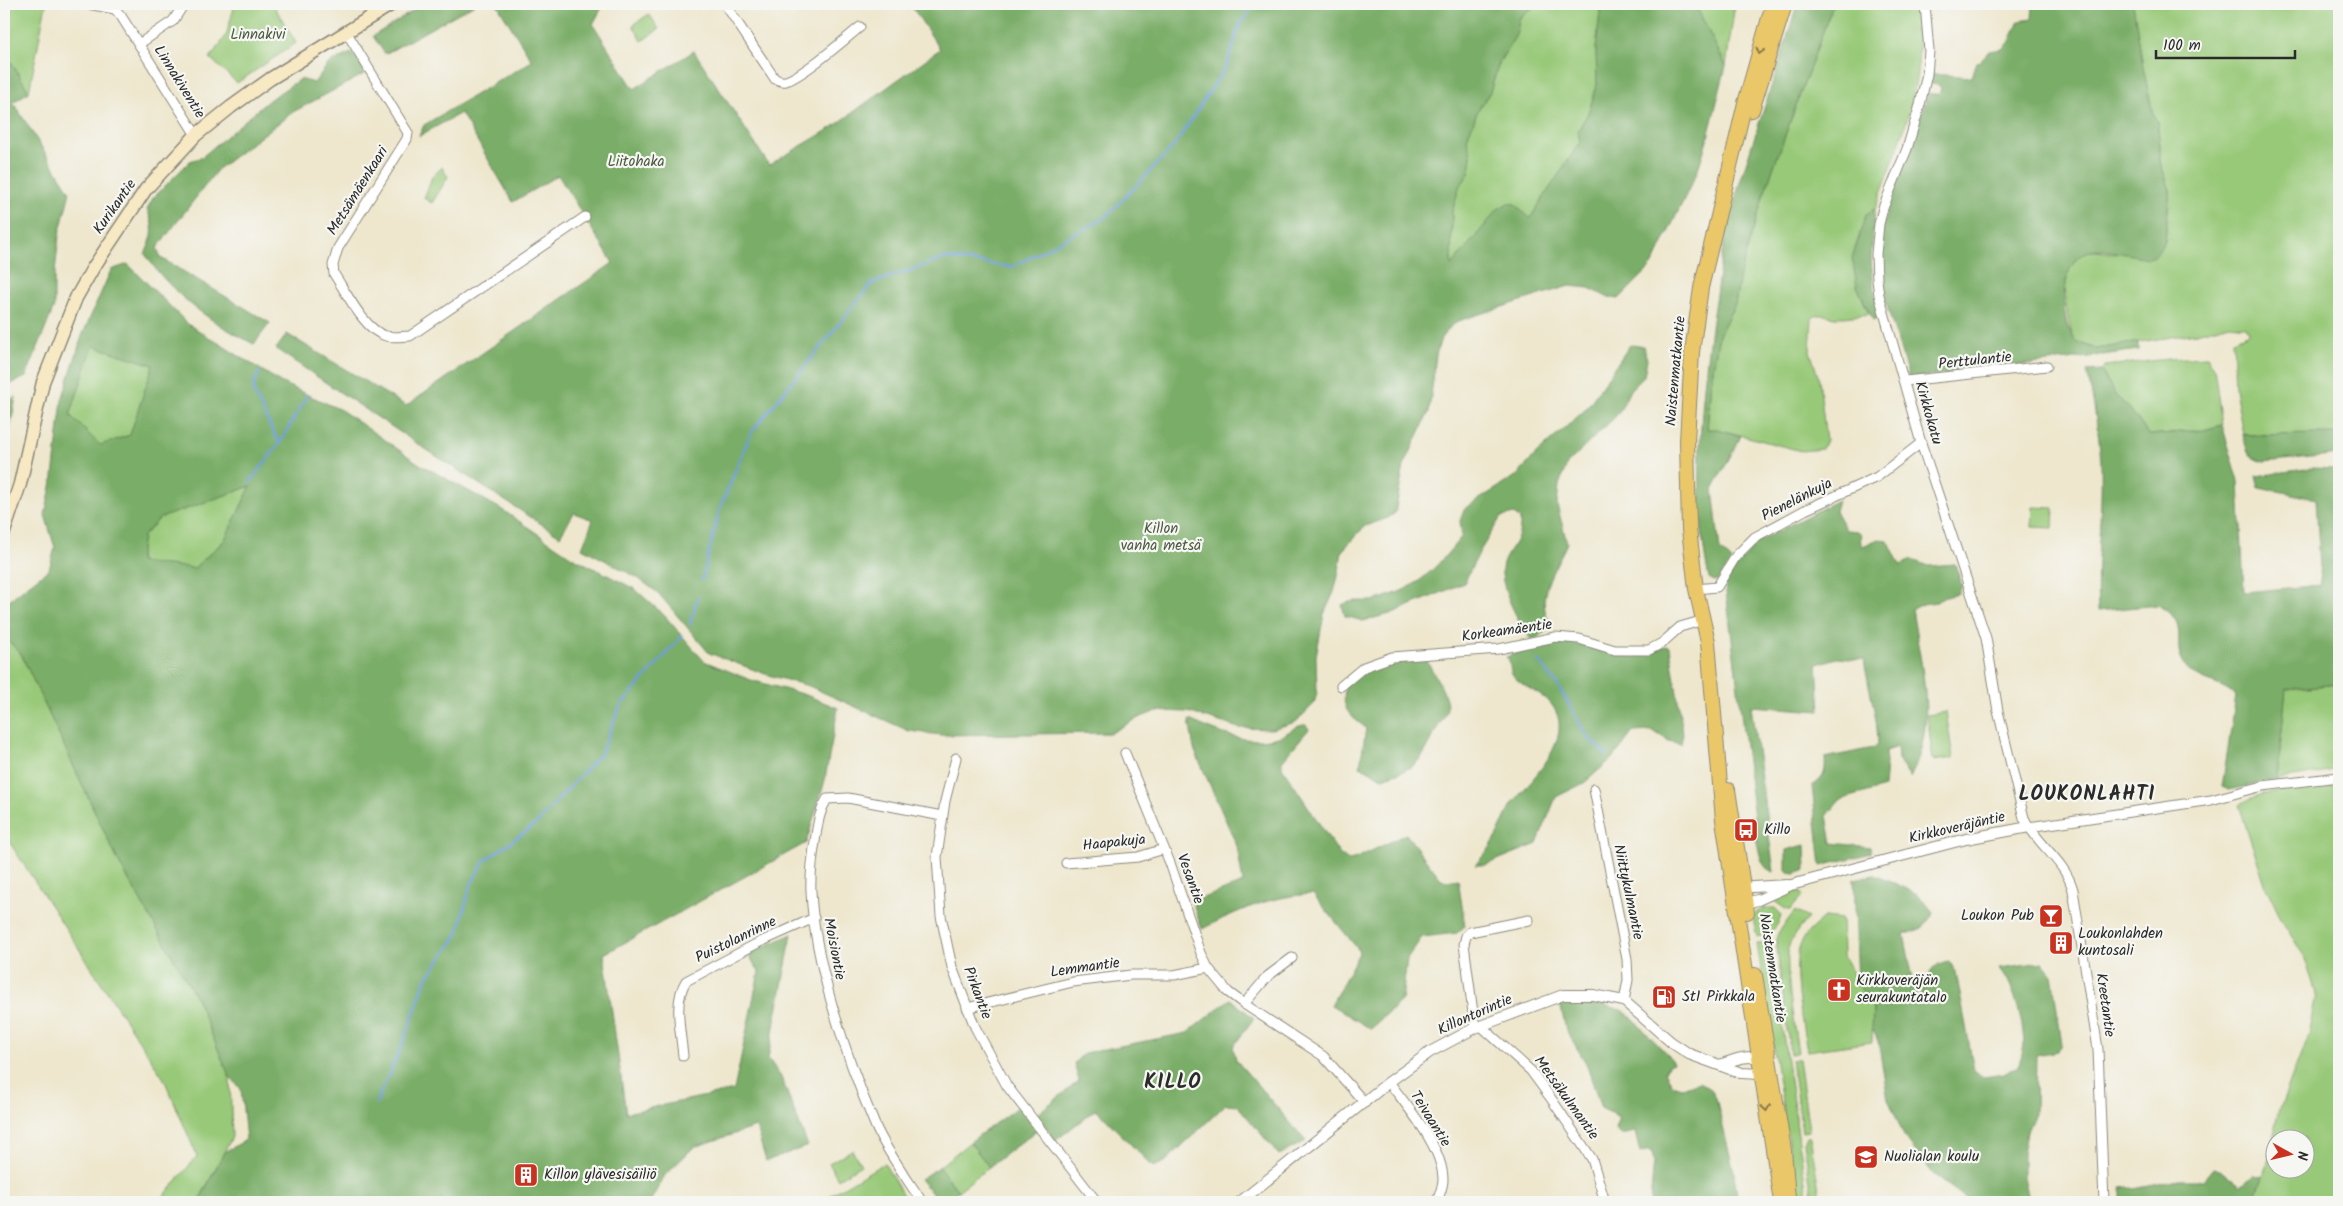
<svg xmlns="http://www.w3.org/2000/svg" width="2343" height="1206" viewBox="0 0 2343 1206" font-family="Kalam,sans-serif">
<rect width="100%" height="100%" fill="#f6f6f2"/>
<filter id="ink" filterUnits="userSpaceOnUse"><feTurbulence type="fractalNoise" baseFrequency=".02" numOctaves="2"/><feDisplacementMap in="SourceGraphic" scale="10" xChannelSelector="R" yChannelSelector="G"/><feConvolveMatrix kernelMatrix="1 2 1 2 8 2 1 2 1" color-interpolation-filters="sRGB"/></filter>
<filter id="wash" filterUnits="userSpaceOnUse"><feTurbulence type="fractalNoise" baseFrequency=".0096" numOctaves="4" result="noise"/><feDisplacementMap in="SourceGraphic" scale="20" xChannelSelector="R" yChannelSelector="G"/><feGaussianBlur stdDeviation="1.12" result="paint"/><feColorMatrix in="noise" values="0 0 0 0 0 0 0 0 0 0 0 0 0 0 0 0 0 1.4 0 .05"/><feComposite in="paint" operator="in"/></filter>
<g filter="url(#wash)">
<rect width="100%" height="100%" fill="#eee7ce"/>
<g fill="#98c978" stroke="#627a52" fill-rule="evenodd">
<polygon points="4,4 46,4 29,92 4,50"/>
<polygon points="235,4 273,4 296,43 237,83 210,58 226,36"/>
<polygon points="1539,4 1601,4 1596,49 1597,85 1589,111 1578,131 1580,142 1530,219 1515,204 1508,203 1499,209 1451,266 1452,212 1459,188 1469,173 1471,155 1467,139 1478,110 1490,92 1499,63 1516,35 1520,17"/>
<polygon points="1695,4 1735,4 1726,66"/>
<path d="M1833,4h82c15,73 -15,137 -40,205l-9,5 -9,72 12,28c-10,1 -20,3 -30,3 -10,1 -17,-6 -27,1l-2,33 9,28 7,61 -4,9 -21,2 -84,-22 -10,1 4,-49 8,-46 16,-31 6,-34 25,-82z"/>
<path d="M2133,4h206v430l-96,1 -8,-47 -2,-48 14,-6 1,-3 -3,-5 -15,-2 -34,9 -100,16 -21,-8c-10,-22 -18,-72 7,-87 10,-6 20,-1 30,-1 17,0 37,-9 53,-13l5,-50 -10,-28v-17l-3,-23 -4,-8 -10,-47z"/>
<polygon points="649,14 659,29 642,41 633,25"/>
<polygon points="442,167 448,177 432,203 424,198 432,177"/>
<polygon points="93,345 153,365 130,435 100,446 70,416"/>
<polygon points="2207,357 2214,368 2222,425 2204,430 2149,435 2129,408 2115,395 2101,370 2105,366 2168,359"/>
<polygon points="251,486 224,541 194,568 139,562 143,536 160,518"/>
<polygon points="2033,507 2054,508 2053,528 2032,527"/>
<polygon points="4,636 21,654 119,863 196,997 230,1078 232,1137 198,1202 159,1202 197,1156 164,1079 4,834"/>
<polygon points="2339,684 2339,769 2277,780 2286,689"/>
<polygon points="1946,712 1953,758 1933,761 1927,715"/>
<path d="M2339,786v412l-5,4h-80l9,-25 17,-68 29,-77 7,-39 -12,-37 -21,-33 -17,-36 -27,-82c23,-17 72,-18 100,-19zM2276,1138h30v30h-30z"/>
<polygon points="1794,891 1801,893 1803,896 1790,910 1787,910 1774,901 1774,899"/>
<path d="M1765,908h10l6,6c-2,13 -11,21 -24,23l-4,-18 4,-7z"/>
<path d="M1795,911l13,7c-7,8 -14,16 -18,25 -7,17 5,88 8,110l-8,1 -14,-114 2,-7z"/>
<path d="M1825,917l17,2 1,37 30,52 -1,34 -65,9c-4,-23 -17,-88 -6,-108 5,-11 15,-18 24,-26z"/>
<polygon points="1766,943 1770,946 1808,1202 1793,1202 1789,1146 1757,944"/>
<polygon points="1799,1059 1809,1131 1802,1132 1791,1060"/>
<polygon points="1807,1136 1810,1136 1821,1202 1813,1202 1804,1142"/>
<polygon points="970,1142 989,1167 958,1191 939,1167"/>
<polygon points="852,1150 861,1165 838,1179 829,1163"/>
<polygon points="884,1163 907,1202 819,1202"/>
</g>
<g fill="#7aad68" stroke="#526c4a" fill-rule="evenodd">
<polygon points="424,4 475,4 385,54 373,36"/>
<path d="M497,4h107l-11,20 41,65 60,-38 75,114 64,-38 107,-78 -30,-45h629l-19,13 -4,18 -17,28 -9,29 -12,18 -11,29 4,16 -2,18 -10,15 -7,24 -1,54 48,-58 9,-5 7,1 15,14 50,-76 -2,-11 11,-20 8,-26 -1,-36 5,-45h94l31,62 -19,75 -10,31 -45,94 -33,33 -10,-1 -20,-10 -20,-2 -105,33 -12,6 -11,13 -5,17 -7,57 -25,54 -9,47 -7,5 -23,8 -23,25 -4,25 -4,16 -10,22 -8,42 1,36 -3,12 -18,18 -24,7 -33,-1 -51,-16 -31,-1 -21,8 -25,14 -170,2 -32,-4 -100,-45 -41,-11 -59,-22 -51,-60 -20,-15 -56,-30 11,-28 -19,-7 -14,23c-96,-61 -190,-123 -284,-187l11,-15 119,72 207,-143 -55,-88 -45,27 -52,-89 -42,23 5,-11 108,-64z"/>
<path d="M1797,4h36l-67,184 -25,82 -6,34 -16,31 -8,46 -4,48h10l24,7 -28,53 7,61 12,11 -14,19 -4,1 -5,-3c-19,-86 -6,-204 8,-290 3,-20 5,-41 10,-60 20,-76 49,-149 70,-224z"/>
<path d="M2033,4h100l10,63 10,47 4,8 3,23v17l10,28 -5,50 -9,16 -8,2c-15,-2 -44,-10 -58,-7 -28,7 -30,54 -22,76 2,4 5,9 7,14l21,8 42,-7v8l-71,10 -158,18 -27,-88 -3,-51 11,-39 18,-43 20,-63h11l2,-6 -3,-3 -7,-1 1,-10 40,3 4,-13 14,-13 12,-2 7,-6 10,-22 13,-2z"/>
<polygon points="4,50 29,92 13,102 70,192 59,235 54,282 54,307 26,377 4,387"/>
<path d="M351,53l17,19 -75,40 -75,57 -61,79 4,10 109,65 -16,21c-44,-22 -82,-49 -109,-90 9,-19 10,-25 2,-45l6,-11 37,-37 12,-4 67,-57 31,-21 14,4 15,-20z"/>
<polygon points="1875,209 1871,258 1874,291 1880,316 1873,320 1857,286 1852,258 1866,214"/>
<path d="M128,264l60,60 94,59 59,27 77,53 83,46 71,48 63,32 29,26 40,46 47,19 55,15 32,13 -14,76 -18,59 -202,111 22,159 108,-23 25,-118 -11,-18 44,-20 -24,124 13,19 27,69 -42,15 -10,-34 -62,20 -29,28 -15,27h-451l25,-50 22,-12 -5,-51 -11,-11 -34,-81 -77,-134 -98,-209 -17,-18v-32l45,-35 6,-21 -10,-33 8,-38 9,-77 20,-64 29,-66zM93,346l60,19 -23,70 -30,10 -30,-30zM251,486l-27,55 -30,27 -55,-6 4,-26 17,-18z"/>
<path d="M1630,345l13,1 4,13 -3,17 -14,14 -11,23 -52,51 -8,21 -2,20 10,38c-11,25 -36,57 -14,83l-16,12 -6,1c-13,-17 -36,-59 -27,-78 9,-19 17,-19 16,-42l-6,-5 -13,3 -21,34 -16,32 -74,31 -27,7 -18,-5 -3,-11c12,-7 22,-2 34,-5 44,-12 58,-30 86,-64l-2,-15 4,-12 55,-35 16,-19 51,-46z"/>
<path d="M2101,370l14,25 14,13 20,27 55,-5 18,-5 17,56 5,111 77,-7 -5,-86 -57,-12 -3,-11 56,-8 27,1v215l-53,5 -9,91 -48,10 -7,-3 14,-91c-15,-15 -40,-13 -53,-33 -8,-11 -1,-30 -7,-42 -3,-6 -12,-12 -18,-16l-60,6c-3,-50 5,-99 3,-149 -2,-31 -8,-61 -14,-91z"/>
<polygon points="16,397 4,461 4,403"/>
<path d="M2339,434v20l-74,8c-17,-3 -18,-11 -22,-27z"/>
<path d="M1838,500l-3,11 11,19 12,1 4,5 -2,4 3,6 15,-7 10,1 12,25 12,-5 17,6 26,-2 7,22 -5,8 -18,5 -2,3 -15,2 -10,5c9,61 27,111 -2,169l-12,-18 -1,-13 -12,4 1,12 -2,24 -44,13 -13,16 5,27 38,4 1,6 -50,13 -9,-80c12,-7 14,-14 13,-28l48,-10 5,-4c0,-26 -10,-58 -14,-84l-27,-2 -20,6 3,47 -69,-5 23,166c-13,-3 -14,-18 -17,-30l-32,-258 17,-24 17,-19z"/>
<path d="M1548,643c6,0 13,-1 20,0 38,4 59,27 98,3l4,1 13,86 -2,11 -12,-3 -16,-10 -20,1 -19,25 -30,26 -28,14 -19,47 -52,21h-10c7,-8 14,-15 19,-24 7,-12 11,-27 19,-38 18,-24 61,-62 41,-95 -9,-15 -38,-22 -43,-37 -1,-3 -1,-7 -2,-11l-3,-3z"/>
<path d="M1425,657c6,12 23,38 22,50 0,8 -7,15 -10,21 -15,32 -18,40 -55,50l-22,-12 6,-38c-20,-15 -25,-20 -20,-45 29,-21 45,-23 79,-26z"/>
<path d="M1189,720c29,12 57,26 89,17 9,-2 18,-13 28,-12l3,4 -27,32v6l58,88 9,5 8,-2 49,-24 35,45 6,2 11,-2 7,47 -8,7 -35,4 -15,22 -5,41 -31,29 -40,-24 28,-52 -2,-5 -44,-54c-43,2 -74,16 -111,35l-10,-27 51,-19 -6,-37 -43,-97z"/>
<polygon points="1805,845 1806,870 1795,874 1788,873 1786,871 1786,850"/>
<path d="M1874,875c24,10 45,15 59,38 -5,14 -15,19 -29,21l13,65c12,-15 9,-35 32,-38l7,11 18,98 9,7 21,-3 6,-5 8,-2c2,-7 5,-15 6,-22 0,-20 -11,-65 -25,-77l44,-6 9,12 10,71 -5,6 -21,4 -1,59 -8,17 -4,23v23l6,25h-58l-37,-27 -29,-37 -17,-39 -10,-58 -6,-13 1,-20 -15,-24 -4,-105z"/>
<polygon points="1230,999 1254,1018 1233,1047 1236,1060 1306,1141 1279,1155 1237,1105 1226,1104 1165,1162 1153,1167 1096,1109 1055,1141 1037,1114 1079,1081 1074,1063 1084,1053 1187,1033"/>
<polygon points="1588,1000 1624,1011 1631,1017 1670,1057 1673,1063 1668,1065 1665,1072 1673,1085 1682,1088 1699,1082 1711,1089 1716,1098 1733,1168 1738,1202 1650,1202 1654,1161 1651,1150 1640,1153 1635,1132 1620,1135 1615,1129 1619,1117 1601,1108 1586,1063 1566,1030 1560,1003"/>
<polygon points="1020,1105 1038,1129 989,1167 970,1142"/>
<polygon points="939,1167 958,1191 944,1202 939,1202 920,1179"/>
<polygon points="2213,1168 2220,1169 2241,1186 2254,1175 2263,1177 2254,1202 2121,1202 2121,1187 2128,1186 2134,1189 2179,1180 2203,1180"/>
</g>
<g fill="none" stroke-linecap="round" stroke-linejoin="round">
<g stroke="#709fd9" stroke-width="2.5">
<polyline points="259,372 253,387 255,395 279,443"/>
<polyline points="250,482 279,444 307,396"/>
<polyline points="702,580 720,508 751,433 872,283 946,258 1012,267 1106,217 1174,146 1227,65 1240,24 1255,4"/>
<polyline points="690,624 698,597"/>
<polyline points="1538,660 1557,684 1587,736 1606,755"/>
<polyline points="376,1103 403,1043 426,979 457,936 470,887 484,861 536,824 601,753 620,706 682,636"/>
</g>
</g>
</g>
<g filter="url(#ink)">
<g fill="none" stroke-linecap="round" stroke-linejoin="round">
<defs>
<g id="minor">
<polyline points="88,4 115,9 121,16 196,135"/>
<path d="M725,4l50,75c4,1 6,3 11,2 17,-5 58,-41 74,-54"/>
<path d="M1925,4l4,47 -2,23 -7,31 -13,44 -24,59 -4,16 -3,30 1,26 2,15 42,148 65,195 12,73 26,107c13,27 41,42 49,72l25,159 6,153"/>
<path d="M347,33l61,100 -1,6 -69,109 -5,17 1,9c12,18 31,57 52,62 8,2 16,0 24,0l175,-119"/>
<polyline points="139,44 173,21 184,4"/>
<polyline points="1905,381 2047,366"/>
<polyline points="1696,589 1717,587 1736,556 1755,537 1805,510 1877,477 1921,443"/>
<polyline points="1341,686 1364,667 1392,657 1499,649 1555,637 1579,639 1615,650 1649,650 1662,643 1680,627 1704,620"/>
<polyline points="1125,753 1170,863 1201,953 1208,968 1228,992 1244,1004 1323,1056 1365,1103"/>
<polyline points="956,758 945,801 937,857 941,916 952,967 975,1027 1007,1086 1097,1202"/>
<polyline points="1594,789 1627,959 1628,980 1624,1001"/>
<polyline points="2029,827 2211,800 2263,786 2339,777"/>
<polyline points="1066,863 1138,857 1164,849"/>
<polyline points="1244,1004 1268,976 1292,958"/>
<polyline points="967,1008 1073,982 1131,975 1174,975 1208,968"/>
<polyline points="1481,1026 1531,1071 1550,1097 1592,1159 1605,1202"/>
<polyline points="1475,1028 1464,944 1466,936 1470,932 1529,920"/>
<path d="M683,1056c-2,-23 -10,-55 3,-75l72,-38 56,-25"/>
<path d="M1389,1082c19,26 54,65 54,98 0,7 -4,15 -6,22"/>
<path d="M922,1202c-16,-25 -35,-50 -47,-77 -28,-66 -61,-162 -64,-234 -1,-18 2,-38 5,-56 2,-13 4,-25 11,-36l21,-1 94,18"/>
</g>
<g id="tertiary">
<polyline points="1737,888 1787,885"/>
<polyline points="1740,904 1758,900 1791,885 1966,839 2029,827"/>
<path d="M1720,1065c15,-6 29,-11 45,-6"/>
<polyline points="1240,1202 1389,1082 1430,1052 1475,1028 1563,995 1593,995 1624,1001 1671,1042 1689,1054 1741,1073 1761,1074 1766,1071"/>
</g>
<polyline id="secondary" points="4,532 20,484 43,382 76,298 93,268 146,189 196,135 231,107 270,79 392,4"/>
<g id="primary">
<polyline points="1773,4 1745,103 1701,288 1692,352 1687,441 1689,529 1696,589 1708,642 1723,820 1781,1202"/>
<polyline points="1752,110 1785,4"/>
<polyline points="1728,790 1747,912"/>
<polyline points="1755,975 1784,1150 1788,1198"/>
</g>
</defs>
<use href="#minor" stroke="#8c897c" stroke-width="11"/>
<use href="#tertiary" stroke="#8c897c" stroke-width="12"/>
<use href="#secondary" stroke="#8c897c" stroke-width="15"/>
<use href="#primary" stroke="#8c897c" stroke-width="16"/>
<use href="#minor" stroke="#fff" stroke-width="9"/>
<use href="#tertiary" stroke="#fff" stroke-width="10"/>
<use href="#secondary" stroke="#f7e9c3" stroke-width="12"/>
<use href="#primary" stroke="#eac769" stroke-width="14"/>
</g>
<defs><path id="oneway-chevron" d="M-2-3.5L2.5 0L-2 3.5" fill="none" stroke-width="1.6" stroke-linecap="round" stroke-linejoin="round" transform="scale(1.25)"/></defs>
<g stroke="#8a794a">
<use href="#oneway-chevron" transform="translate(1760 51) rotate(106)"/>
<use href="#oneway-chevron" transform="translate(1766 1108) rotate(81)"/>
</g>
</g>
<defs>
<symbol id="bus-square" viewBox="-11 -11 22 22"><rect x="-9" y="-9" width="18" height="18" rx="4" fill="#c8321e" stroke="#f6f6f2"/><path d="M-5-6H5V4H4V6H2V4H-2V6H-4V4H-5ZM-3.5-4V0h7V-4ZM-3.5 1.2v1.5H-2V1.2ZM2 1.2v1.5H3.5V1.2Z" fill="#fff"/></symbol>
<symbol id="bar-square" viewBox="-11 -11 22 22"><rect x="-9" y="-9" width="18" height="18" rx="4" fill="#c8321e" stroke="#f6f6f2"/><path d="M-6-5H6L.8 .8V4.5H3.5V6h-7V4.5H-.8V.8Z" fill="#fff"/></symbol>
<symbol id="building-square" viewBox="-11 -11 22 22"><rect x="-9" y="-9" width="18" height="18" rx="4" fill="#c8321e" stroke="#f6f6f2"/><path d="M-4-6H4V6H1V3H-1V6H-4ZM-2.5-4.3h1.7v1.8h-1.7ZM.8-4.3h1.7v1.8H.8ZM-2.5-1h1.7V.8h-1.7ZM.8-1h1.7V.8H.8Z" fill="#fff"/></symbol>
<symbol id="church-square" viewBox="-11 -11 22 22"><rect x="-9" y="-9" width="18" height="18" rx="4" fill="#c8321e" stroke="#f6f6f2"/><path d="M-1.2-6h2.4v3.5h3.3v2.4h-3.3V6h-2.4V-.1h-3.3v-2.4h3.3Z" fill="#fff"/></symbol>
<symbol id="fuel-square" viewBox="-11 -11 22 22"><rect x="-9" y="-9" width="18" height="18" rx="4" fill="#c8321e" stroke="#f6f6f2"/><path d="M-5.5-6h7V0h2V4h1.3V-2.5L3-4.5l.8-.8L6-3V5H2.5V1h-1V6h-7ZM-4.2-4.7v3.2H.2V-4.7Z" fill="#fff"/></symbol>
<symbol id="school-square" viewBox="-11 -11 22 22"><rect x="-9" y="-9" width="18" height="18" rx="4" fill="#c8321e" stroke="#f6f6f2"/><path d="M0-5L7-2L0 1L-7-2ZM-4 1L0 2.5L4 1V4Q0 6-4 4Z" fill="#fff"/></symbol>
</defs>
<g fill-rule="evenodd">
<use href="#bus-square" x="1732" y="816" width="28" height="28"/>
<use href="#bar-square" x="2037" y="902" width="28" height="28"/>
<use href="#building-square" x="2047" y="929" width="28" height="28"/>
<use href="#church-square" x="1825" y="976" width="28" height="28"/>
<use href="#fuel-square" x="1650" y="983" width="28" height="28"/>
<use href="#school-square" x="1852" y="1143" width="28" height="28"/>
<use href="#building-square" x="512" y="1161" width="28" height="28"/>
</g>
<g text-anchor="middle" dominant-baseline="central" stroke-width="4.5" stroke-linejoin="round" paint-order="stroke">
<g font-size="15" fill="#4c5a42" stroke="#f6f6f2">
<text x="258" y="35">Linnakivi</text>
<text x="636" y="162">Liitohaka</text>
<text x="1161" y="529">Killon<tspan x="1161" dy="17">vanha metsä</tspan></text>
</g>
<g font-size="15" fill="#2b2b2b" stroke="#f6f6f2">
<text transform="translate(179 82) rotate(58)">Linnakiventie</text>
<text transform="translate(358 191) rotate(-58)">Metsämäenkaari</text>
<text transform="translate(115 207) rotate(-55)">Kurikantie</text>
<text transform="translate(1975 361) rotate(-6)">Perttulantie</text>
<text transform="translate(1676 371) rotate(-85)">Naistenmatkantie</text>
<text transform="translate(1928 413) rotate(74)">Kirkkokatu</text>
<text transform="translate(1797 500) rotate(-27)">Pienelänkuja</text>
<text transform="translate(1507 631) rotate(-8)">Korkeamäentie</text>
<text transform="translate(1957 828) rotate(-13)">Kirkkoveräjäntie</text>
<text transform="translate(1114 843) rotate(-6)">Haapakuja</text>
<text transform="translate(1190 879) rotate(70)">Vesantie</text>
<text transform="translate(1628 892) rotate(78)">Niittykulmantie</text>
<text transform="translate(736 940) rotate(-26)">Puistolanrinne</text>
<text transform="translate(834 949) rotate(79)">Moisiontie</text>
<text transform="translate(1085 968) rotate(-8)">Lemmantie</text>
<text transform="translate(1772 968) rotate(81)">Naistenmatkantie</text>
<text transform="translate(977 993) rotate(69)">Pirkantie</text>
<text transform="translate(2105 1005) rotate(82)">Kreetantie</text>
<text transform="translate(1475 1015) rotate(-24)">Killontorintie</text>
<text transform="translate(1566 1098) rotate(54)">Metsäkulmantie</text>
<text transform="translate(1430 1119) rotate(58)">Teivaantie</text>
</g>
<g font-size="15" fill="#2b2b2b" stroke="#f6f6f2" text-anchor="start">
<text x="1764" y="830">Killo</text>
<text x="2034" y="916" text-anchor="end">Loukon Pub</text>
<text x="2078" y="934">Loukonlahden<tspan x="2078" dy="17">kuntosali</tspan></text>
<text x="1856" y="981">Kirkkoveräjän<tspan x="1856" dy="17">seurakuntatalo</tspan></text>
<text x="1682" y="997">St1 Pirkkala</text>
<text x="1884" y="1157">Nuolialan koulu</text>
<text x="544" y="1175">Killon ylävesisäiliö</text>
</g>
<g font-size="20" font-weight="bold" letter-spacing="1" fill="#2b2b2b" stroke="#f6f6f2">
<text x="2087" y="795">LOUKONLAHTI</text>
<text x="1173" y="1083">KILLO</text>
</g>
</g>
<rect width="2343" height="1206" fill="none" stroke="#f6f6f2" stroke-width="20"/>
<g transform="translate(2290 1154) rotate(98)"><circle r="24" fill="#f6f6f2" stroke="#a5a5a2"/>
<path d="M0-4L9 19L0 12L-9 19Z" fill="#c8321e"/>
<text y="-8" font-size="14" font-weight="bold" text-anchor="middle" fill="#2b2b2b">N</text>
</g>
<path d="M2156 50v8h139v-8" fill="none" stroke="#2b2b2b" stroke-width="2.5"/>
<text x="2163" y="50" font-size="15" fill="#2b2b2b" stroke="#f6f6f2" stroke-width="4" paint-order="stroke">100 m</text>
</svg>
